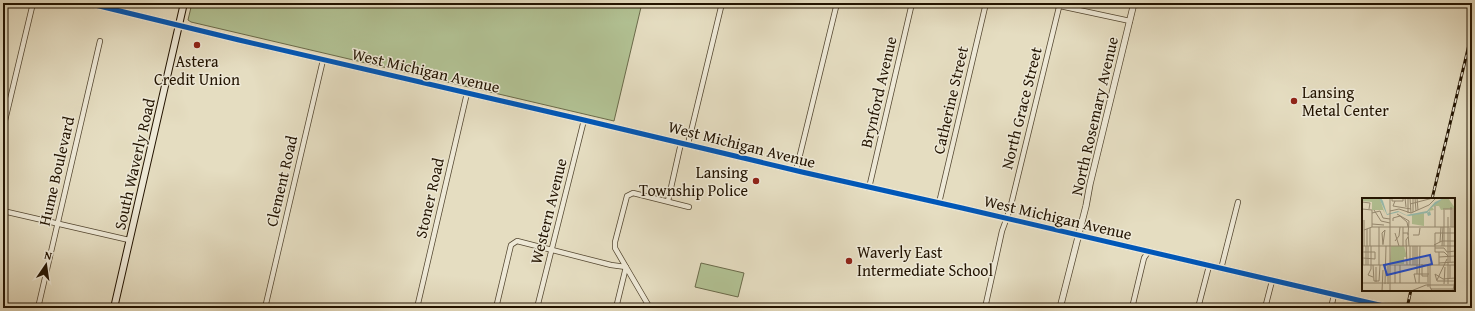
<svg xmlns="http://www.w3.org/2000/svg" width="1475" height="311" viewBox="0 0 1475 311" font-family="'Gentium Book Plus',serif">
<rect width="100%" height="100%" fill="#e5ddc1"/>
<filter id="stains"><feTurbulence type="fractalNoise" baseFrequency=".005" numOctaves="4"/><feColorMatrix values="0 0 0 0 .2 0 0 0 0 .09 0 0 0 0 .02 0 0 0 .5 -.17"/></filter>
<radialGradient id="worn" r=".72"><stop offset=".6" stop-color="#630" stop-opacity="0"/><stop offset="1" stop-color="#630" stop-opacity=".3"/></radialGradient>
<g fill="#b2c294" stroke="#6a6a4a">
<polygon points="192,3 642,3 614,121 191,22 188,20"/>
<polygon points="701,263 744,273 738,297 695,287"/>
</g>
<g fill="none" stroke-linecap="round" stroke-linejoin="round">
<defs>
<g id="minor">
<polyline points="1046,3 1130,21"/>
<polyline points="3,129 33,3"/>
<polyline points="688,144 722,3"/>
<polyline points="796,171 837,3"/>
<polyline points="869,188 912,3"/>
<polyline points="668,201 681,143"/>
<polyline points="939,203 986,3"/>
<polyline points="3,211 129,240"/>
<polyline points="1221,269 1238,202"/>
<polyline points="38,308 100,41"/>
<polyline points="265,308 323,60"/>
<polyline points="417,308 467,93"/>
<polyline points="496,308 511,245 517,241 611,265 626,267 650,308"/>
<polyline points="537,308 584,120"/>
<polyline points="616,308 626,267 615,248 615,242 627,196 633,193 689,207"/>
<polyline points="985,308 1002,231 1010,209 1060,3"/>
<polyline points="1132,308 1144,258 1148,252"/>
<polyline points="1198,308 1209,266"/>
<polyline points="1265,308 1272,281"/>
<polyline points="1331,308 1334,295"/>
</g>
<g id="tertiary">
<polyline points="87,3 239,40 584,120 802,172 962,208 1392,308"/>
<polyline points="1060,308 1086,206 1090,184 1134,3"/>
</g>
<polyline id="secondary" points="114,308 184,3"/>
</defs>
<use href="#minor" stroke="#534630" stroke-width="6"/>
<use href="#tertiary" stroke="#534630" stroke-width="7"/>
<use href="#secondary" stroke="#221300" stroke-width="8"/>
<use href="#minor" stroke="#eee9d7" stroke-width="4.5"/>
<use href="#tertiary" stroke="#eee9d7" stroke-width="5.5"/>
<use href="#secondary" stroke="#eee9d7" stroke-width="6"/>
<defs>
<g id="rail">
<polyline points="1432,199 1472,32"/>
<polyline points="1407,308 1411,290"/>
</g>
</defs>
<use href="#rail" stroke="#221300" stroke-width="3"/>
<use href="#rail" stroke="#eee9d7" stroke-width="1.5" stroke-dasharray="4.5" stroke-linecap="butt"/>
<defs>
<polyline id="cycleway" points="87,3 239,40 584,120 802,172 962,208 1392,308"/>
</defs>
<use href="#cycleway" stroke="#eee9d7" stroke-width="8"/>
<use href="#cycleway" stroke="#0057b8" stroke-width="5"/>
</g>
<g fill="#8f2418" stroke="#eee9d7" stroke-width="1.5">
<circle cx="197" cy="45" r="4"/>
<circle cx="1294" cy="101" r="4"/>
<circle cx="756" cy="181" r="4"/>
<circle cx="849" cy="261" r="4"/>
</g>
<g text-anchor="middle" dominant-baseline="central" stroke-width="3" stroke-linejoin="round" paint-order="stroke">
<g font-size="16" fill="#221300" stroke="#eee9d7" text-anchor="start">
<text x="197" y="61" text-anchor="middle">Astera<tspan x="197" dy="18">Credit Union</tspan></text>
<text x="1302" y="92">Lansing<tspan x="1302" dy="18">Metal Center</tspan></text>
<text x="748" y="172" text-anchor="end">Lansing<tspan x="748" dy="18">Township Police</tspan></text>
<text x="857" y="252">Waverly East<tspan x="857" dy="18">Intermediate School</tspan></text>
</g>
<g font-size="16" fill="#221300" stroke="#eee9d7">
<text transform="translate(426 70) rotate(13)">West Michigan Avenue</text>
<text transform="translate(878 92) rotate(-77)">Brynford Avenue</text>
<text transform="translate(950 100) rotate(-77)">Catherine Street</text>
<text transform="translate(1021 108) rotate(-76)">North Grace Street</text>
<text transform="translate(1094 116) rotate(-77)">North Rosemary Avenue</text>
<text transform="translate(742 144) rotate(14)">West Michigan Avenue</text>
<text transform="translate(134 164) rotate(-77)">South Waverly Road</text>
<text transform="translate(56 171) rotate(-77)">Hume Boulevard</text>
<text transform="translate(281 181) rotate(-77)">Clement Road</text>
<text transform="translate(429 198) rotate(-77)">Stoner Road</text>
<text transform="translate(548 211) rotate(-76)">Western Avenue</text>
<text transform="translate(1058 217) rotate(13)">West Michigan Avenue</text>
</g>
</g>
<g transform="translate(1362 198)">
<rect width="93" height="93" fill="#e5ddc1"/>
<path d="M0,0l18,1 5,15 -2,-4h-11v-8l-10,-1zM82,0h4l7,10 -14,2 -2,-4h-4l-3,1 2,3 -6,1 5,-6zM62,15v13l-12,-2v-9zM29,48h13l3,11h-3v7h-14z" fill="#b2c294"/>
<path d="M17,0h2l2,3 4,13 11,-3 8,4 21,-4 8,-9 9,-4 -13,10 -4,5 3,-2 1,4 -3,1 -1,-3 -18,3 -4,-1 -6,-3 -12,3z" fill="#96bcaf"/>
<path fill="none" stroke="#978c74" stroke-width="1" d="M30,0v3h11v-3M32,0h11l1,9M46,0v15M48,0l1,15M51,0v14M53,0l1,13M55,0l1,12M33,3l-2,5 18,3M0,4l8,1 -1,6M48,6l23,-6M0,11l10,1v17M83,11h10v18M12,12l7,11 9,2M28,13l9,-2 12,4 18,-8 7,-7M10,15l8,-2 3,7 7,1M35,16l12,7 -1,14M31,23v-3l7,-2 7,6 1,5M10,26l12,1M73,29v-21M89,29v-20M91,29v-17M8,30v18M88,30v34M5,31v17M2,32l8,-3h83M33,35l4,13M41,35h5l1,13M51,37h6l1,-7M33,43l4,-5 1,-9M78,44l1,-15M21,46l2,-14M21,47l-1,-12 3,-3M72,47l8,-4h13M0,48h93M2,48v-26M9,48v23l-3,6 5,2M41,48v-19M80,48l1,-19M82,48v-38M73,50h9l3,4 8,-1M86,58l-4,-4h-9v-19h20M77,59l16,-1M1,60l12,1v-7h-12M77,65l16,-1M60,66v12h6M0,67h93M1,67v-19M4,67v-19M6,67v-19M11,67l1,16h5l1,-16M17,67v-38M45,67l-1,-25 2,-3M48,67v-19M51,67v-19M53,67v-19M68,67v22l2,4M77,67v-13M55,76v-28M73,76l2,7h17M73,76l8,5 12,-1M88,80v-13M75,82l10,-21M14,84v-15M0,85h65M33,85v-18M38,85v-18M54,85l-2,-9h15M57,85l1,-37M23,86l1,-38M26,86v-18M82,86l1,-17M86,86v-67M66,89v-22M69,91h24M20,93l1,-21M28,93v-93M49,93l15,-6h29M91,93l2,-12"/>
<path fill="#1d4ed8" fill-opacity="0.15" stroke="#1d4ed8" stroke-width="2" d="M68,57l2,9 -45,11 -3,-10z"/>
<rect width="93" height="93" fill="none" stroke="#221300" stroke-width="2"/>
</g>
<rect width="1475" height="311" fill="none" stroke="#e5ddc1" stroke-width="16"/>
<rect x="4" y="4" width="1467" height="303" fill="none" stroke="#221300" stroke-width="2"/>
<rect x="8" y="8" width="1459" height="295" fill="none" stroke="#221300"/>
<g transform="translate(46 265) rotate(13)" stroke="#eee9d7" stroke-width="3" paint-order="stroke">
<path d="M0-3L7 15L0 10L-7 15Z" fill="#221300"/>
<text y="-6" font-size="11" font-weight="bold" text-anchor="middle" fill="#221300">N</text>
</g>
<rect width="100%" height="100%" filter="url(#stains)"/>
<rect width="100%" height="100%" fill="url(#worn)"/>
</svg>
